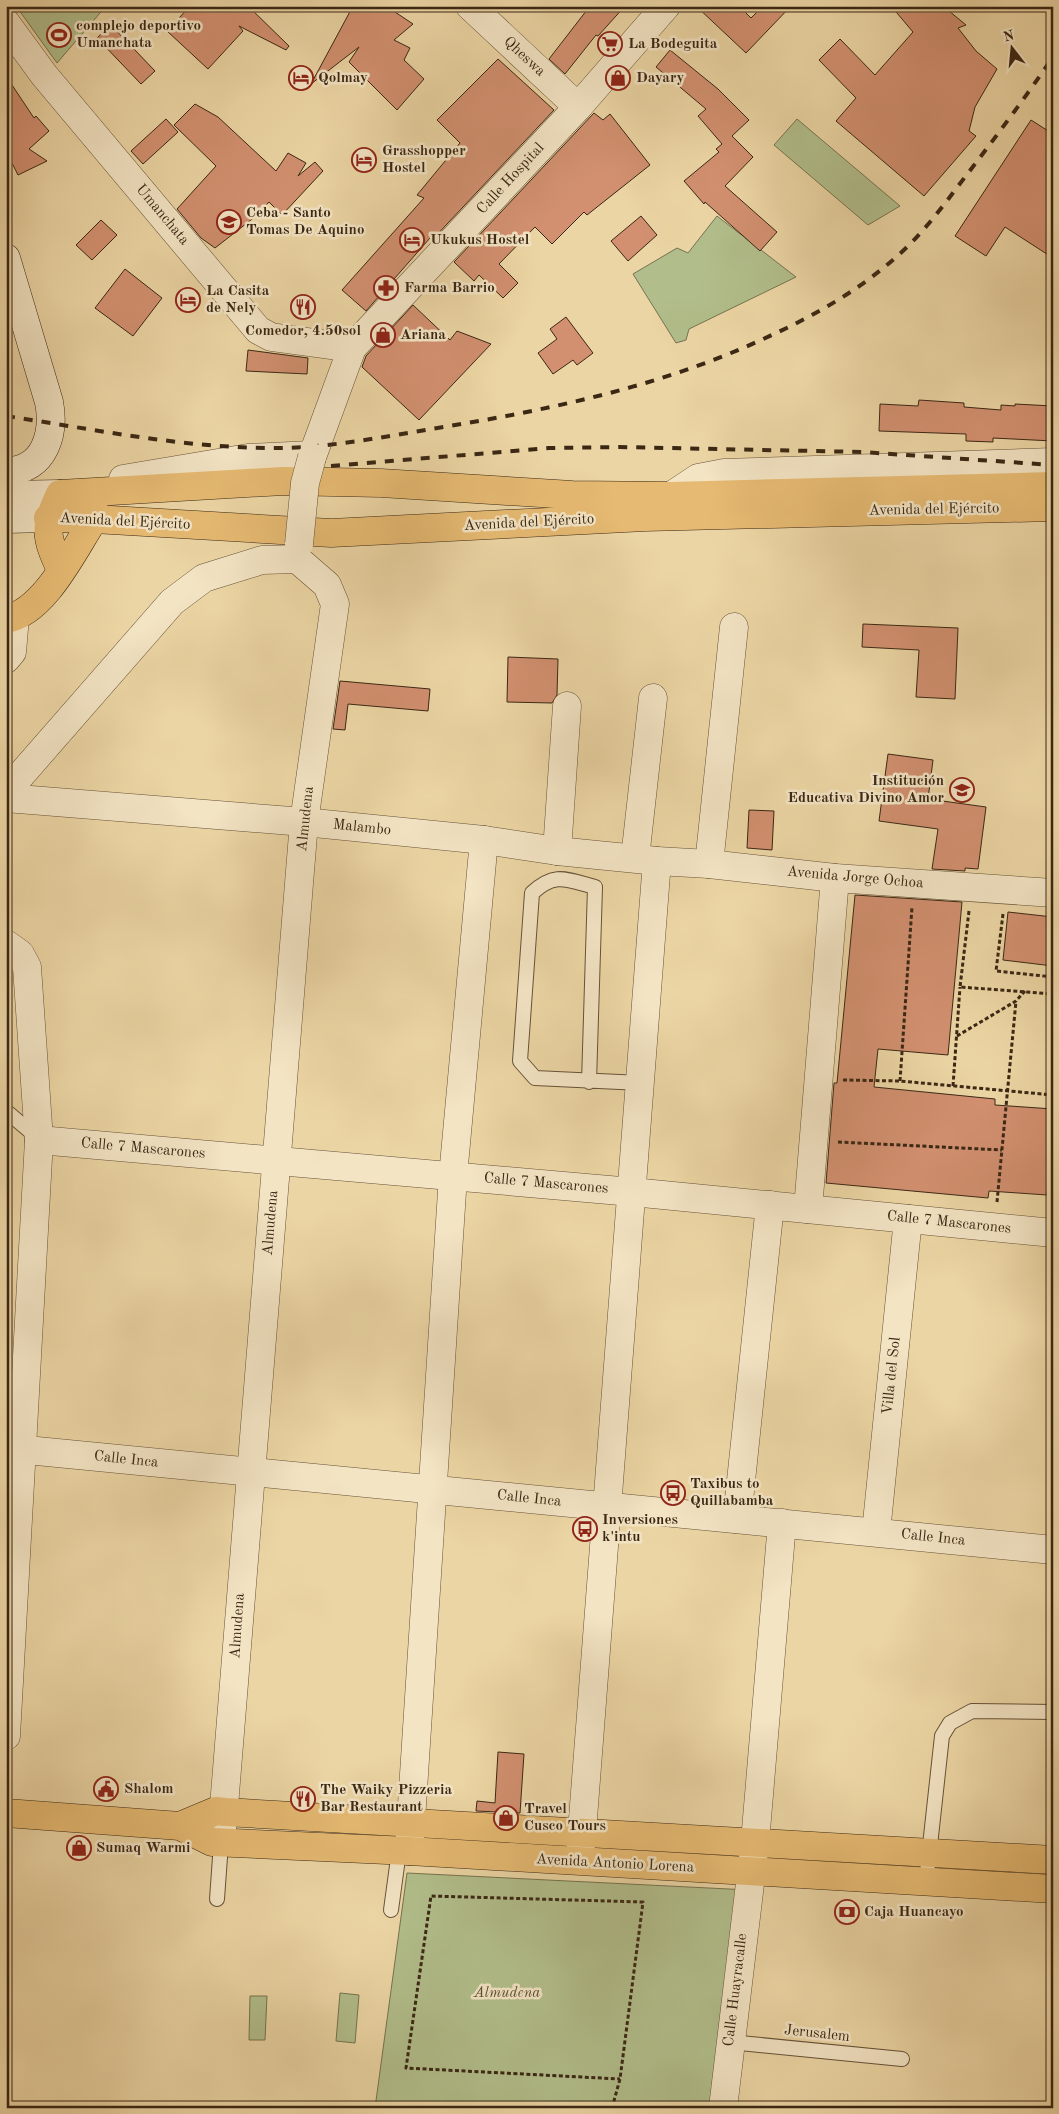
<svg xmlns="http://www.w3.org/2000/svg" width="1059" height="2114" viewBox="0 0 1059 2114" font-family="'Old Standard TT',serif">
<rect width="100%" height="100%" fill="#ecd5a4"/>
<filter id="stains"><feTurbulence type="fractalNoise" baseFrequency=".004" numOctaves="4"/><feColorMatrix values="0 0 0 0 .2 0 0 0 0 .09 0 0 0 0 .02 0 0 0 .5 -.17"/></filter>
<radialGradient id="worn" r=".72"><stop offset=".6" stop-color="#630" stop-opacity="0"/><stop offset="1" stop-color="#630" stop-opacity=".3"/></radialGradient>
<g fill="#b1be8b" stroke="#767250">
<polygon points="16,6 106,6 57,63"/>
<polygon points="797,119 900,206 868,225 774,145"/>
<polygon points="717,216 796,277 689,329 686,340 676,343 633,274 677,248 688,253"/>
<polygon points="407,1873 749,1890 723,2108 375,2108"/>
<polygon points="340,1993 359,1995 355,2043 336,2041"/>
<polygon points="250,1996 267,1996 265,2040 249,2040"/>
</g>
<g fill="#d29070" stroke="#3a2714">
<polygon points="190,6 248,6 289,46 286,50 239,26 243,31 208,69 167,31"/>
<polygon points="353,6 386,6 413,24 394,40 410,48 404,60 424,79 397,110 349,62 359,47 311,84"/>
<polygon points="590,6 625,6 598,36 596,35 565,74 549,59"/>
<polygon points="696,6 739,6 751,18 763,6 791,6 746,53"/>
<polygon points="891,6 943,6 966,25 958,28 976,51 997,69 975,107 969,131 976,136 924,196 836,121 856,98 819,60 840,39 875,75 913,32"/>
<polygon points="111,25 155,71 141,84 97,38"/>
<polygon points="670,50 718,89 749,120 732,136 753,157 725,186 777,232 760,251 705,202 704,204 684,181 719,152 716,149 722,144 698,116 706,109 656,67"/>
<polygon points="498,59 554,110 432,240 430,238 366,311 342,290 424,198 417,195 460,143 437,120"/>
<polygon points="6,76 34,118 36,116 49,131 29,149 47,161 18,175 6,151"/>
<polygon points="195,104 218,117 276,171 288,153 306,163 298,176 315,162 323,171 282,215 269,202 256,216 215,248 201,238 177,209 216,166 174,125"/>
<polygon points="594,113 603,120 610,114 650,165 587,215 584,212 552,244 535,227 499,264 518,283 503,298 479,275 474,281 454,262"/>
<polygon points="166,119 178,132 143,164 131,151"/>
<polygon points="1031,120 1053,134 1053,258 1005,227 986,256 955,236"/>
<polygon points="641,216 657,235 628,261 611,241"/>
<polygon points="101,220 117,235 92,260 76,245"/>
<polygon points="125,269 162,298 133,336 95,308"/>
<polygon points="413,305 450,340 457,331 491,344 419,420 362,367 366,356"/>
<polygon points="566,317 593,353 577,365 573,360 553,374 538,353 557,339 550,329"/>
<polygon points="248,350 308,358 307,374 246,371"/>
<polygon points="919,400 964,403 964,407 1001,410 1001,405 1015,406 1015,404 1053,406 1053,441 993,438 993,442 966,441 966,434 879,431 880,404 918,406"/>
<polygon points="863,624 958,628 955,699 916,697 919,650 862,647"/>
<polygon points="508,657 558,659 557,695 552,703 507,702"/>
<polygon points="340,681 430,689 428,711 348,704 345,730 333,729"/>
<polygon points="888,754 933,760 928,799 986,807 978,869 965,868 965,871 932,869 938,829 879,821"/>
<polygon points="749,810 774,811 772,850 747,848"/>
<polygon points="855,895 962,902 948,1055 878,1049 874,1087 995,1099 995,1105 1053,1109 1047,1195 989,1191 988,1198 826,1183 834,1083 837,1083"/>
<polygon points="1008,912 1053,917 1053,966 1003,960"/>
<polygon points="498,1752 524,1754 520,1813 476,1811 477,1801 495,1803"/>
</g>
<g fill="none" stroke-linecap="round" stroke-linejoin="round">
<defs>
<g id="service">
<path d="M589,1082l6,-195c-28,-7 -39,-16 -63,6l-12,168 15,17 106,5"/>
<polyline points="6,1111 38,1138"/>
<polyline points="926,1882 942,1736 950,1723 972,1711 1053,1712"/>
<polyline points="217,1899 221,1843"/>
<polyline points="391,1910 399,1851"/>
<polyline points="730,2042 902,2059"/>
</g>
<g id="minor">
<polyline points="470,6 578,107"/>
<polyline points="6,23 44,75 258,330 271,337 352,348"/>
<polyline points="312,457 352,348 578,107 666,6"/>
<polyline points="123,479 248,458 312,455"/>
<polyline points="671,496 698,478 724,473 1053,462"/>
<polyline points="6,659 12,652 15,617"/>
<polyline points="6,792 172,602 204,578 262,560 297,559"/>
<polyline points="6,798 304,822 484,840 557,851 657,861 709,864 835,878 1053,893"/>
<polyline points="557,851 567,706"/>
<polyline points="635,858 653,698"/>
<polyline points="709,864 734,627"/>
<polyline points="6,944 20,954 27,967 39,1140 6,1736"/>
<polyline points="39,1140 632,1192 1053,1233"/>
<polyline points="808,1209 835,878"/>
<polyline points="6,1448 1053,1550"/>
<polyline points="737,1519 770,1205"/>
<polyline points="876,1532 908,1219"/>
<polyline points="221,1843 304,822 335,604 327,585 297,559"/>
<polyline points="409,1851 453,1176 484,840"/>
<polyline points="580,1857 657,861"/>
<polyline points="723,2108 755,1842 782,1523"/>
</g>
<g id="secondary">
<path d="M6,258l43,144c6,31 -4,69 -43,69"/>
<polyline points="6,495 60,494"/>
<polyline points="6,519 48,518"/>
</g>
<g id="primary">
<polyline points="48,518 94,519 331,533 645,517 1053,507"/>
<path d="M61,570c-16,-34 -17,-42 -1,-76l223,-13 98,2 191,12 99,1 382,-10"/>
<path d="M6,619c39,-7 68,-70 88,-100l-1,-15"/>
</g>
<g id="trunk">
<polyline points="6,1813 180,1826 212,1842 409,1851 1053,1889"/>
<polyline points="180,1826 216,1811 225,1812 1053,1860"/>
</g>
</defs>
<use href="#service" stroke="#665238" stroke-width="16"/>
<use href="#minor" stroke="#665238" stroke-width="29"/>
<use href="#secondary" stroke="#3a2714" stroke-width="29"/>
<use href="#primary" stroke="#3a2714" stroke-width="29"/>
<use href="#trunk" stroke="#3a2714" stroke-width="29"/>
<g stroke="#3a2714" stroke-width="3" stroke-dasharray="4 2.5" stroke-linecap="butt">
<polyline points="969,911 960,987 1053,994"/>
<polyline points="1003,914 996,971 1053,977"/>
<polyline points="957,1036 1016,1001 1025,991"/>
<polyline points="843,1080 900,1081 1053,1095"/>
<polyline points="900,1081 912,907"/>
<polyline points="953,1086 960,987"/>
<polyline points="838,1142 1002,1150"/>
<polyline points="997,1202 1016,1001"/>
<polyline points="612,2108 620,2079 643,1902 431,1896 406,2068 620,2079"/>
</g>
<use href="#service" stroke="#f3e4c4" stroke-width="14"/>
<use href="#minor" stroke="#f3e4c4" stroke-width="28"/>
<use href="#secondary" stroke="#f3e4c4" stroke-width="28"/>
<use href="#primary" stroke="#e6ba72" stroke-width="28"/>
<use href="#trunk" stroke="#e6ba72" stroke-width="28"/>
<g stroke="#3a2714" stroke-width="4" stroke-dasharray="9 9" stroke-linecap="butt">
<path d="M6,416c86,13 173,31 260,32 56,1 111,-10 165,-19 119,-19 234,-43 343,-95 43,-20 85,-44 121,-76 27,-23 48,-52 70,-81 30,-39 60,-79 88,-120"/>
<polyline points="331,466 549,448 619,447 862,452 1053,465"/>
</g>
<defs>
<polyline id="minor-bridge" points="299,544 305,483 312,457"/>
</defs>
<use href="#minor-bridge" stroke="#665238" stroke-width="29" stroke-linecap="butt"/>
<use href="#minor-bridge" stroke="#f3e4c4" stroke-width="28"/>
</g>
<defs>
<symbol id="stadium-ring" viewBox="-11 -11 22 22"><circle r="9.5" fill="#f3e4c4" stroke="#8f2418" stroke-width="1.5"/><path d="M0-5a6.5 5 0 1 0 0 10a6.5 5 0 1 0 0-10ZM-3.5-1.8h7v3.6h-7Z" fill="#8f2418"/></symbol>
<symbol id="supermarket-ring" viewBox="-11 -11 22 22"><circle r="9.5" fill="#f3e4c4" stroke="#8f2418" stroke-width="1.5"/><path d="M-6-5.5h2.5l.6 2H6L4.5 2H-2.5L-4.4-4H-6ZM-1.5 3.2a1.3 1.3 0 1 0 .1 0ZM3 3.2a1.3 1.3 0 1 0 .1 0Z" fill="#8f2418"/></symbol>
<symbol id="hotel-ring" viewBox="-11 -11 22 22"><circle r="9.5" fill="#f3e4c4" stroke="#8f2418" stroke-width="1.5"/><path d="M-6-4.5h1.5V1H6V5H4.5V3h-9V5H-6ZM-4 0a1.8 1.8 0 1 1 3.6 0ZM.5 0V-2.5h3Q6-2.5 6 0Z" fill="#8f2418"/></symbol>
<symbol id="shop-ring" viewBox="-11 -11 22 22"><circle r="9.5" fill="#f3e4c4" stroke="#8f2418" stroke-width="1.5"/><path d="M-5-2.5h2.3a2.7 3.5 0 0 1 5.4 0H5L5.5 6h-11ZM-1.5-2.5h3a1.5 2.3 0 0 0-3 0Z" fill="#8f2418"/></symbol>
<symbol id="school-ring" viewBox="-11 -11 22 22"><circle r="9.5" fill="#f3e4c4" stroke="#8f2418" stroke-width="1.5"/><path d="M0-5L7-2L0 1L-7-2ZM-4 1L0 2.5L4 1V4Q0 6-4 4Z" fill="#8f2418"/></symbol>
<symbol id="pharmacy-ring" viewBox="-11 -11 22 22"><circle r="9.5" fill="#f3e4c4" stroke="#8f2418" stroke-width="1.5"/><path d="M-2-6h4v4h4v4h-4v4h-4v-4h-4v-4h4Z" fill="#8f2418"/></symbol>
<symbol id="restaurant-ring" viewBox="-11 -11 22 22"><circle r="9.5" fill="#f3e4c4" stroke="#8f2418" stroke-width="1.5"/><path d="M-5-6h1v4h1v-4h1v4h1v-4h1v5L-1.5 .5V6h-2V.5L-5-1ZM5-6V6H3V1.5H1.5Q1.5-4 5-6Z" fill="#8f2418"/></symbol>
<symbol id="bus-ring" viewBox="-11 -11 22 22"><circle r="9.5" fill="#f3e4c4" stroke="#8f2418" stroke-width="1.5"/><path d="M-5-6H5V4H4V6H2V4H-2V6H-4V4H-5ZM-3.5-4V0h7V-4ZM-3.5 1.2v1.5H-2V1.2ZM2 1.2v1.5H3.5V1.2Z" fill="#8f2418"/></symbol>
<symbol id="civic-ring" viewBox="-11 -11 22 22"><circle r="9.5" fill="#f3e4c4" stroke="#8f2418" stroke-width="1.5"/><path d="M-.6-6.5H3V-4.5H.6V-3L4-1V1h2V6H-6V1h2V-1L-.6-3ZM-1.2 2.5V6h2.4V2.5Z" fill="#8f2418"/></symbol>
<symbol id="bank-ring" viewBox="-11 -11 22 22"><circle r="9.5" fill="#f3e4c4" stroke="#8f2418" stroke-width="1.5"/><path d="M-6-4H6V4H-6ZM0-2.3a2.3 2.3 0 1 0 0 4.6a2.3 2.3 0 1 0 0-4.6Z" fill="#8f2418"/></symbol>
</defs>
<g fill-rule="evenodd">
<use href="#stadium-ring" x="45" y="21" width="28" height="28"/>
<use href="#supermarket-ring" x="596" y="30" width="28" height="28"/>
<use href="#hotel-ring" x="287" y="64" width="28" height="28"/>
<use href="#shop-ring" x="604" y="64" width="28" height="28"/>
<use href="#hotel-ring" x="350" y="146" width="28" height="28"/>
<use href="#school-ring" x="215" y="208" width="28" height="28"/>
<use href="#hotel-ring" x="398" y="226" width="28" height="28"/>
<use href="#pharmacy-ring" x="372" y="274" width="28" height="28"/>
<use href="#hotel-ring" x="174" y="286" width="28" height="28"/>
<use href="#restaurant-ring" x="289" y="293" width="28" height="28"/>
<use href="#shop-ring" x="369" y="321" width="28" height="28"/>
<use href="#school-ring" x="948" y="776" width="28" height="28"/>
<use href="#bus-ring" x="659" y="1479" width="28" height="28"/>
<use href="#bus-ring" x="571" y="1515" width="28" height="28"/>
<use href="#civic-ring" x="92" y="1775" width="28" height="28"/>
<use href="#restaurant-ring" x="289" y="1785" width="28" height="28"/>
<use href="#shop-ring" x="492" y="1804" width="28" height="28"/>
<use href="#shop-ring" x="65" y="1834" width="28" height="28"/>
<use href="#bank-ring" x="833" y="1898" width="28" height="28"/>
</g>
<g text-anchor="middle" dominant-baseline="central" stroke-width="5" stroke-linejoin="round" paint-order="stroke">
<g font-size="15" font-weight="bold" fill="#3a2714" stroke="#f3e4c4" text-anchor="start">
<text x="76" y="26">complejo deportivo<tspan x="76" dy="17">Umanchata</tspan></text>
<text x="628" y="44">La Bodeguita</text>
<text x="318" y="78">Qolmay</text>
<text x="636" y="78">Dayary</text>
<text x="382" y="151">Grasshopper<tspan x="382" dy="17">Hostel</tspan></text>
<text x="246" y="213">Ceba - Santo<tspan x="246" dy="17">Tomas De Aquino</tspan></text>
<text x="430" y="240">Ukukus Hostel</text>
<text x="404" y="288">Farma Barrio</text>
<text x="206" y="291">La Casita<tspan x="206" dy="17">de Nely</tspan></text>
<text x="303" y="331" text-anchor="middle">Comedor, 4.50sol</text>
<text x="400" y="335">Ariana</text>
<text x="944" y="781" text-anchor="end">Institución<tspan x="944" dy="17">Educativa Divino Amor</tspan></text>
<text x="690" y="1484">Taxibus to<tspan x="690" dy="17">Quillabamba</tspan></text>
<text x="602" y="1520">Inversiones<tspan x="602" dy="17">k'intu</tspan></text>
<text x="124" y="1789">Shalom</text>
<text x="320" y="1790">The Waiky Pizzeria<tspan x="320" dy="17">Bar Restaurant</tspan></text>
<text x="524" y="1809">Travel<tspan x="524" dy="17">Cusco Tours</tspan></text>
<text x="96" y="1848">Sumaq Warmi</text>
<text x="864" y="1912">Caja Huancayo</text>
</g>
<g font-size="15" fill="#3a2714" stroke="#f3e4c4">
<text transform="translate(524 57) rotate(43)">Qheswa</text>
<text transform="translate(511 179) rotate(-47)">Calle Hospital</text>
<text transform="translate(162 215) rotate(50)">Umanchata</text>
<text transform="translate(934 510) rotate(-1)">Avenida del Ejército</text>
<text transform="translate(125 522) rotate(3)">Avenida del Ejército</text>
<text transform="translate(529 523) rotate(-3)">Avenida del Ejército</text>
<text transform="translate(306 819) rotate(-84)">Almudena</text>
<text transform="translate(362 828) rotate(6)">Malambo</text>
<text transform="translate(855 878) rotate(5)">Avenida Jorge Ochoa</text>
<text transform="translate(143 1149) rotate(5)">Calle 7 Mascarones</text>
<text transform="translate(546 1184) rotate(5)">Calle 7 Mascarones</text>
<text transform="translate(271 1223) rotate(-85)">Almudena</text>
<text transform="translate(949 1223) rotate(6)">Calle 7 Mascarones</text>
<text transform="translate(892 1376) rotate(-84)">Villa del Sol</text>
<text transform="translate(126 1460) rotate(6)">Calle Inca</text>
<text transform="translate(529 1499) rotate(6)">Calle Inca</text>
<text transform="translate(933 1538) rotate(6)">Calle Inca</text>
<text transform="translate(238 1626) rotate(-86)">Almudena</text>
<text transform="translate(615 1864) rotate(3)">Avenida Antonio Lorena</text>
<text transform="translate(736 1990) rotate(-83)">Calle Huayracalle</text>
<text transform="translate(817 2034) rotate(6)">Jerusalem</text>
</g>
<g font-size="15" font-style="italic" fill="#584d32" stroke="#f3e4c4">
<text x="507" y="1993">Almudena</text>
</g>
</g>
<rect width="1059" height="2114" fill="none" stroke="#ecd5a4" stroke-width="25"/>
<rect x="8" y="8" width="1044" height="2099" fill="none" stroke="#3a2714" stroke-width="2.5"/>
<rect x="12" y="12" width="1034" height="2089" fill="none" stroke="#3a2714"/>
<g transform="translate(1012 48) rotate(344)" stroke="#f3e4c4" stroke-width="4" paint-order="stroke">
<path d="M0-4L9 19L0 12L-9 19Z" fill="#3a2714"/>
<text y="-8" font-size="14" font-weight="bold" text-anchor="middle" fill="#3a2714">N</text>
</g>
<rect width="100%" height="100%" filter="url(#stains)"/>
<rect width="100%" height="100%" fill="url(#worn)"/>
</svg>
